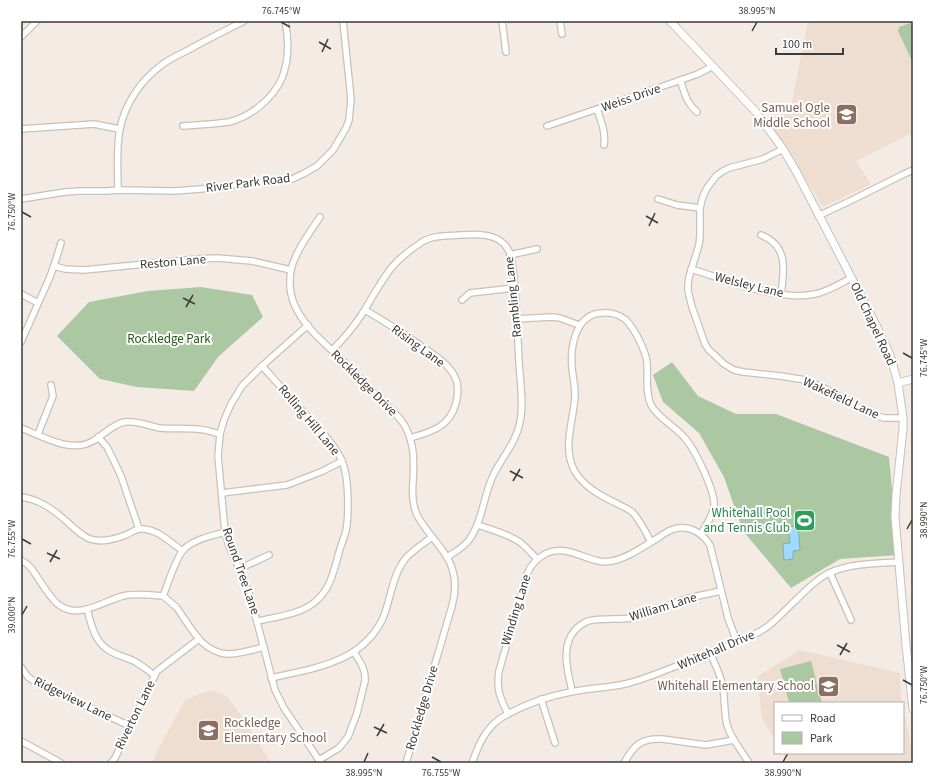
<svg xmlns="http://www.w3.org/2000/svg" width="934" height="784" viewBox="0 0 934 784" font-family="'Source Sans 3',sans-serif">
<rect width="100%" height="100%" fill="#f5ebe5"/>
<g fill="#eeded2">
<polygon points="808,21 913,21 913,134 908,135 856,161 871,184 823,207 768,119 790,111"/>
<polygon points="800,650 900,673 901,696 902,703 775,703 775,740 762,719 757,677"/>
<polygon points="211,690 227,696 245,721 271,763 152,763 164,738 185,700"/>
<polygon points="903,707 913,754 913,763 789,763 783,753 903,753"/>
</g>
<g fill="#acc8a2">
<polygon points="913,22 913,63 898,31 899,27"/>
<polygon points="201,287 252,295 263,317 218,357 194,391 137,387 100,379 57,336 89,302 148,291"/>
<polygon points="672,362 698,396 736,414 776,414 889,457 898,555 840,559 791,588 743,531 724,477 699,433 663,402 653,375"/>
<polygon points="811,661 822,703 789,703 780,669"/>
</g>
<polygon fill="#9edcfe" stroke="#81abc2" points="798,526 800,550 793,551 793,559 784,560 783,544 790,543 788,527"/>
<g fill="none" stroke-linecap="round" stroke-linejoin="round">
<defs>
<g id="street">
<polyline points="502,21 506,52"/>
<polyline points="560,21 562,34"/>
<polyline points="21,37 37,21"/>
<path d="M680,80c5,13 6,23 17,32"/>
<path d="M597,109c4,12 9,24 7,36"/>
<path d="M183,126c14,-1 32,-2 46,-4 21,-5 44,-23 53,-44 7,-18 7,-38 3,-57"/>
<polyline points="547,126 597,109 698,74 713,66"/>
<polyline points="21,129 94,124 119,129"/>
<polyline points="783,149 763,159 752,162 729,168 723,171 716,176 707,188 703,196 700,208 700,235 699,245 689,277 688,284 688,291 692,307 705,344 709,350 724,364 734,370 743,372 780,376 806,380 826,389 870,414 884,418 903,418"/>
<path d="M118,190c0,-19 -2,-43 2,-61 5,-26 21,-49 43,-65 8,-6 18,-10 27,-15 18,-10 36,-19 54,-28"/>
<polyline points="21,199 65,192 80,191 107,191 118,190 174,191 201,189 220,186 277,181 292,179 303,174 317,166 333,150 346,128 349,120 351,99 343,21"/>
<polyline points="658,199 677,205 700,208"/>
<polyline points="818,216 852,200 902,175 913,170"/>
<path d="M320,217c-10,15 -25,35 -29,53 -2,11 -1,25 4,36 9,20 27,35 43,50 12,12 24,25 36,37 11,10 23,20 31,33 10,19 9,36 8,56 -1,11 -1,22 4,33 7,14 19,25 28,39 11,16 12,34 7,52l-46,157"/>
<path d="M761,235c28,11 23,35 20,60"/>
<polyline points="510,255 537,249"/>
<polyline points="54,266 65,269 84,270 197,259 217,258 240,260 252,261 291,270"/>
<path d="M691,269c36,11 87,33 124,25 12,-2 25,-10 36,-16"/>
<polyline points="21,294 38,303"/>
<polyline points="462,300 470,293 514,288"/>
<path d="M365,310c19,11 38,23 56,36 12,8 27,17 34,31 4,8 3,18 1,26 -6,24 -25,29 -46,35"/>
<polyline points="516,319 552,317 560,318 579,325"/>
<polyline points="308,325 262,366 242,386 231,404 224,420 220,434 218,456 225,532 229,546 248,590 252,603 275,690 284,708 321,763"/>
<polyline points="21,342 49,279 54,266 61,243"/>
<path d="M332,350c12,-11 23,-25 32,-39 9,-15 17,-30 28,-44 8,-9 19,-18 30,-25 11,-7 26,-6 38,-7 15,-1 35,-2 45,10 3,4 5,7 6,11 6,35 6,71 8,106 1,19 5,42 1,60 -4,22 -20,37 -28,56 -9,21 -10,44 -23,62 -6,8 -14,12 -22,17"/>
<path d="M21,428c21,8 50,26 72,13 10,-6 19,-16 31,-19 13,-2 24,4 36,6 12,1 24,0 36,1 8,0 16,3 24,5"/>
<polyline points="38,434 53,396 51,385"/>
<polyline points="98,437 107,447 113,459 121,476 139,529"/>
<polyline points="222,493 287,485 323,471 342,461"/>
<path d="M21,497c17,2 30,11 43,22 8,7 16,16 26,20 12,4 25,0 36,-4 4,-2 10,-6 14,-6 17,-1 29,13 43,22"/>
<path d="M478,525c14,5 31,9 43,18 6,5 11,11 16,16"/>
<path d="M651,542c-5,-9 -12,-24 -19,-30 -5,-4 -11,-6 -16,-9 -17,-8 -33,-17 -42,-33 -12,-24 0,-50 1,-75 0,-9 -2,-18 -3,-27 -2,-22 4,-55 31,-55 8,-1 17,2 23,7 8,8 20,31 21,43 1,13 -2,29 4,42 6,12 23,21 32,31 11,11 33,56 31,71 -2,9 -8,19 -13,27"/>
<path d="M21,560l6,4 4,4c8,10 18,30 28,37 20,15 44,-4 64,-9 13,-3 27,-1 40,0 5,4 10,8 14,12 13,18 25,45 51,46 12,0 24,-4 36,-7"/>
<polyline points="239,569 269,555"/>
<polyline points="830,573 851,620"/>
<path d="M163,596c5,-12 13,-39 21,-47 11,-10 27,-13 41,-17"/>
<path d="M87,609c3,10 5,23 12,32 9,13 22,14 35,20 7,4 14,9 20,14"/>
<path d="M258,621c18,-4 43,-7 57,-19 14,-12 17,-25 22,-42 2,-10 6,-19 9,-29 3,-17 3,-54 -4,-70 -8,-18 -24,-33 -37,-47 -15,-16 -28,-32 -43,-48"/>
<path d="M710,653c5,11 11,22 13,35 2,12 1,25 4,37 4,14 15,26 22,38"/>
<polyline points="21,667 28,677 38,684 130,726"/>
<path d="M271,678c43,-10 91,-15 112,-60 8,-19 9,-43 23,-60 7,-8 17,-14 26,-21"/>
<path d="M572,691c-4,-19 -12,-44 3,-61 4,-4 8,-7 13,-9 15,-4 33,0 49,-4 14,-4 28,-11 43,-16 13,-5 28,-7 41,-10"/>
<polyline points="541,699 555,743"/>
<path d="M508,714c-8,-16 -12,-25 -9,-43l28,-97c4,-10 10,-16 20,-21 24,-10 43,13 65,8 16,-3 32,-15 46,-23 4,-3 8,-6 13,-8 16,-6 30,1 39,15l18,73 9,24"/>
<polyline points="21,741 61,763"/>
<path d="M319,760l20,-12 9,-11 9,-24 8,-32c1,-12 -5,-19 -11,-29"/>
<polyline points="111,763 115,758 157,671 199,639"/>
<path d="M472,763c7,-20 15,-38 34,-48 20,-11 43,-19 65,-23 18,-4 37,-4 54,-8 17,-4 33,-11 49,-17 27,-10 55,-20 81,-33 17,-8 29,-23 42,-35 8,-8 16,-16 25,-22 22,-14 51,-13 76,-15"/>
<path d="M624,763c10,-18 17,-25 38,-24l44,6 28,-5"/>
</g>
<g id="secondary">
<polyline points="670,21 756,112 783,149 797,173 876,325 890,355 898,383 903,418 903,429 896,495 895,517 906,645 913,709"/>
<polyline points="898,383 913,379"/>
</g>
</defs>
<use href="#street" stroke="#c8c0b9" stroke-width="8"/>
<use href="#secondary" stroke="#c8c0b9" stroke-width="9"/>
<use href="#street" stroke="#fff" stroke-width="5.5"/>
<use href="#secondary" stroke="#fff" stroke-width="7"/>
</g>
<path fill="none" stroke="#3d3a37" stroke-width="1.5" d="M281,22l9,5M752,31l5,-9M319,42l12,7M322,52l6,-13M22,212l9,5M646,216l12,7M649,226l6,-13M183,298l12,6M186,307l7,-12M903,353l9,5M510,471l13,7M513,481l7,-12M907,529l5,-9M22,539l9,5M47,553l13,6M50,562l7,-12M22,615l5,-9M837,645l13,7M840,655l7,-12M903,680l9,5M374,727l13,6M377,736l7,-12M432,757l9,5M364,762l4,-9M783,762l5,-9"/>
<defs>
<symbol id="school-square" viewBox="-11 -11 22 22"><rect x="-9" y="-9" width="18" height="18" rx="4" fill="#8d6e63" stroke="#fff"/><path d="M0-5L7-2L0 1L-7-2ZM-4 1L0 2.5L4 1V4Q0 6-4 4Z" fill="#fff"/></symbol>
<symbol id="stadium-square" viewBox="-11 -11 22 22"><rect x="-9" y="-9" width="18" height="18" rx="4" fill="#2e9e5b" stroke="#fff"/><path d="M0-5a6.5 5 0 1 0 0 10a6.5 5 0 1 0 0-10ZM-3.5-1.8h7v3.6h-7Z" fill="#fff"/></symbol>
</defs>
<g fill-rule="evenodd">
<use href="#school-square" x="834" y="102" width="25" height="25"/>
<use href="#stadium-square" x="792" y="508" width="25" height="25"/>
<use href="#school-square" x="816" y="674" width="25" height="25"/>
<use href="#school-square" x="196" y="718" width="25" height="25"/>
</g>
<g text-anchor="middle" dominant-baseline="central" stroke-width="4" stroke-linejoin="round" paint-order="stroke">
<g font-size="13" fill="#3d3a37" stroke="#fff">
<text transform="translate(631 98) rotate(-19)">Weiss Drive</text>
<text transform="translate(248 183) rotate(-7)">River Park Road</text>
<text transform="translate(173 262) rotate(-5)">Reston Lane</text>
<text transform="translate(749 285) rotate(14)">Welsley Lane</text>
<text transform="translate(513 297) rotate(-96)">Rambling Lane</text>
<text transform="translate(873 324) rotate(65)">Old Chapel Road</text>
<text transform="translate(418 346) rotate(36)">Rising Lane</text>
<text transform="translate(364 383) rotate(45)">Rockledge Drive</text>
<text transform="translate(841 398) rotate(25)">Wakefield Lane</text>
<text transform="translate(309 420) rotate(50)">Rolling Hill Lane</text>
<text transform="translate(241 571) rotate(71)">Round Tree Lane</text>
<text transform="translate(663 607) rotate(-17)">William Lane</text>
<text transform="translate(516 610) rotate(-73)">Winding Lane</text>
<text transform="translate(716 650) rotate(-23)">Whitehall Drive</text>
<text transform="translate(73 699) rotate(26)">Ridgeview Lane</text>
<text transform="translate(422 708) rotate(-74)">Rockledge Drive</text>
<text transform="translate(135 715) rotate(-64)">Riverton Lane</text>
</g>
<g font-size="13" fill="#785e54" stroke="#fff" text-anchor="end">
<text x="830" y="108">Samuel Ogle<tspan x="830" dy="15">Middle School</tspan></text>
<text x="814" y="686">Whitehall Elementary School</text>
<text x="224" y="723" text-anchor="start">Rockledge<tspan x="224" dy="15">Elementary School</tspan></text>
</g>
<g font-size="13" fill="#295417" stroke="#fff">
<text x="169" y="339">Rockledge Park</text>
</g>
<g font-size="13" fill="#27864d" stroke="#fff" text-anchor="end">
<text x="790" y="513">Whitehall Pool<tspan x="790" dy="15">and Tennis Club</tspan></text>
</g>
</g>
<rect width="934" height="784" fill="none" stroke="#ffffff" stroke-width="44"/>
<rect x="774" y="702" width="130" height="52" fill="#ffffff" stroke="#b1b0af"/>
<rect x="782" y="715" width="20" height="6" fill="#ffffff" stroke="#b1b0af"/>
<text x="810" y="722" font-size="12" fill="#3d3a37">Road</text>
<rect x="782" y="732" width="20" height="12" fill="#acc8a2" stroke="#b1b0af"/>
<text x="810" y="742" font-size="12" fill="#3d3a37">Park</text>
<path d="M776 48v6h67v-6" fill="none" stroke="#3d3a37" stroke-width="2"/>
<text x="782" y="48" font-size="12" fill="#3d3a37" stroke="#ffffff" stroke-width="3" paint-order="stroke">100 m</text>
<rect x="22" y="22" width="890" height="740" fill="none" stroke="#3d3a37" stroke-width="1.5"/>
<g font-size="10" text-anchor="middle" fill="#3d3a37">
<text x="281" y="14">76.745°W</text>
<text x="757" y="14">38.995°N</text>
<text transform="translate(11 212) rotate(-90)" y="4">76.750°W</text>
<text transform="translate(923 358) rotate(-90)" y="4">76.745°W</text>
<text transform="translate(923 520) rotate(-90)" y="4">38.990°N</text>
<text transform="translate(11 539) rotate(-90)" y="4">76.755°W</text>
<text transform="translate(11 615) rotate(-90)" y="4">39.000°N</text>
<text transform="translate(923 685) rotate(-90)" y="4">76.750°W</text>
<text x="364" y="776">38.995°N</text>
<text x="441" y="776">76.755°W</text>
<text x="783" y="776">38.990°N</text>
</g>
</svg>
